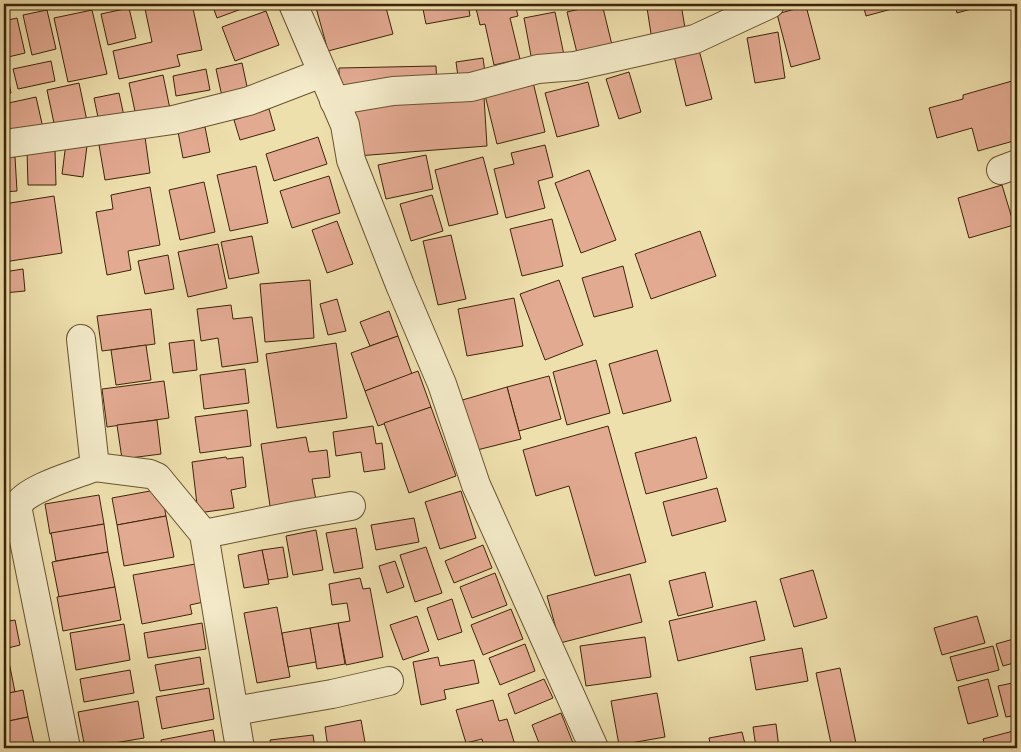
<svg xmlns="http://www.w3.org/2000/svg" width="1021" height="752" viewBox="0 0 1021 752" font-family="'IM FELL French Canon',serif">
<rect width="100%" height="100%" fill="#eee0ad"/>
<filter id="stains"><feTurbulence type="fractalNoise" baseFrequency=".004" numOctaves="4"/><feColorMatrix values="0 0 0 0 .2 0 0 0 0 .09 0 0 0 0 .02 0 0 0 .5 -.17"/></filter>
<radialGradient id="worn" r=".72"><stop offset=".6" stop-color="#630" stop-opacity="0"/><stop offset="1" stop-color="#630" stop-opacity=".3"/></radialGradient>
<g fill="#e3aa92" stroke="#3d2408">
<polygon points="144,4 192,4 202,50 177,55 180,66 119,79 113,51 152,42"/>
<polygon points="212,4 255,4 217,18"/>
<polygon points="315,4 385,4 393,34 328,51"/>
<polygon points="422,4 468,4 470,16 426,24"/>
<polygon points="475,4 515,4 518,16 510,18 520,59 494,65 485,24 480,25"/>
<polygon points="602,4 613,49 578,57 567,12"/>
<polygon points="674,4 681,4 686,34 652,40 647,8"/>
<polygon points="863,4 898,4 899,7 866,16"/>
<polygon points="955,4 989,4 957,13"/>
<polygon points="806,6 820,59 791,67 777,14"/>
<polygon points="129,8 136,38 108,45 101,14"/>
<polygon points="47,10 56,49 32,55 23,15"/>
<polygon points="92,10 107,74 68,82 54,18"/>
<polygon points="266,11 279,45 235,61 222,27"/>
<polygon points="555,12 564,55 532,61 524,18"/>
<polygon points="17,18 25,53 4,58 4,21"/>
<polygon points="778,32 785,78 755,83 747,38"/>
<polygon points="699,50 712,99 686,106 674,56"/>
<polygon points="483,58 486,80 459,84 456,62"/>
<polygon points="4,60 11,93 4,95"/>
<polygon points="51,61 55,81 18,89 13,69"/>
<polygon points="242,63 249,96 223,101 216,69"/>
<polygon points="436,66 437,85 339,87 339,68"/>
<polygon points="206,69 210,90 176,96 173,76"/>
<polygon points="629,72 641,112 619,119 606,79"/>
<polygon points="163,75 170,109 136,116 129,83"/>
<polygon points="1012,81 1017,99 1017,140 978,151 972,128 937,138 929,108 963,99 963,95"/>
<polygon points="533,82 545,132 497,144 485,95"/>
<polygon points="588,82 599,126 557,137 545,93"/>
<polygon points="79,83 87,121 55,128 47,90"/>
<polygon points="119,93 124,116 99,122 94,98"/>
<polygon points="36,97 43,128 4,137 4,104"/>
<polygon points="484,97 487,146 357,156 353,106"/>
<polygon points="269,109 275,130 240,140 234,120"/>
<polygon points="205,127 210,152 183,158 178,132"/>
<polygon points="145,137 150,173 105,180 99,145"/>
<polygon points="318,137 327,164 274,181 266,154"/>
<polygon points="66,143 87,146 83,177 62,174"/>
<polygon points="545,145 553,177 538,181 545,208 506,218 494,169 514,164 511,153"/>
<polygon points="27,150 55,150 56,185 28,185"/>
<polygon points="426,155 433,189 386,199 378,165"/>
<polygon points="4,157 15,157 17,191 4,192"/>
<polygon points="483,157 498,214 449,226 435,170"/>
<polygon points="256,166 268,223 230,231 217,175"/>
<polygon points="589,170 616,240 581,253 555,183"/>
<polygon points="329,176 340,213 292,228 280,191"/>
<polygon points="204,182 215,232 180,240 169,190"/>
<polygon points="1002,185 1014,225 969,238 958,198"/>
<polygon points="150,187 160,245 128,251 131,270 107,275 96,212 113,209 111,195"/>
<polygon points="432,195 443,231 411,241 400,204"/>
<polygon points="54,196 62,253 4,262 4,204"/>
<polygon points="552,219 563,266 522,276 510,229"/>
<polygon points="337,221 353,264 327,273 312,230"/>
<polygon points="700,231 716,276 651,299 635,254"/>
<polygon points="451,235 466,299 438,305 423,241"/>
<polygon points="252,236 259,273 229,279 221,242"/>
<polygon points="218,244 227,288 188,297 178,252"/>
<polygon points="168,255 174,289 145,294 138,261"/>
<polygon points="623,266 633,307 594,317 582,278"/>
<polygon points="23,269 25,291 4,293 4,272"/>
<polygon points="310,280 314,338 265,342 260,284"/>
<polygon points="559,280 583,345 545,360 520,294"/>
<polygon points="514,298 523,346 467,356 458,309"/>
<polygon points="337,299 346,331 328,335 320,304"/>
<polygon points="231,305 233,319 252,317 258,362 222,367 218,338 201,341 197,309"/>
<polygon points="151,309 155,344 102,351 97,316"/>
<polygon points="389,311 398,336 370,346 360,322"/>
<polygon points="398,336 412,374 365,391 351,353"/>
<polygon points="194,340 197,370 173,373 169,343"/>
<polygon points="336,343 347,418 277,428 266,354"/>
<polygon points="146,345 151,380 116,385 111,350"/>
<polygon points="657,350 671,401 623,414 609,364"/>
<polygon points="596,360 610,413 567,425 553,372"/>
<polygon points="245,369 249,403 204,409 200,375"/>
<polygon points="418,371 431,407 378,426 365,391"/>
<polygon points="549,376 561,419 519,431 507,387"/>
<polygon points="164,381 169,418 107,427 102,389"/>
<polygon points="507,387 521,439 473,451 459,401"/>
<polygon points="431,407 456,476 409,493 384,423"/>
<polygon points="247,410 251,446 200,453 195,417"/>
<polygon points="157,420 161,454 122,459 117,425"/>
<polygon points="373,426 376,444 382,443 385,469 364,472 361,452 336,456 333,432"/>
<polygon points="608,426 646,562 595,576 569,486 536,496 523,450"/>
<polygon points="306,437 309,452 327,450 330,477 312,479 316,500 270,506 261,444"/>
<polygon points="696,437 707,478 646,494 635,453"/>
<polygon points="226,457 227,459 243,457 246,487 231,490 234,508 198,513 192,462"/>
<polygon points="717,488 726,521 672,536 663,502"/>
<polygon points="161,489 166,516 117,525 112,498"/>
<polygon points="461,491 476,538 440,549 425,502"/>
<polygon points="99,495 104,524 50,534 45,504"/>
<polygon points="166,516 174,557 124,566 117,525"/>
<polygon points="414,518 419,542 376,550 371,525"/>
<polygon points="104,524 108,552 56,561 51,533"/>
<polygon points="356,528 363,568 334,573 326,533"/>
<polygon points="316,530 323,570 293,575 286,536"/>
<polygon points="483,545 492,568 454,583 445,561"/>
<polygon points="283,547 288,577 268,580 262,550"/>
<polygon points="426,547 442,593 415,602 400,555"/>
<polygon points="262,550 269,584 244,588 238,555"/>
<polygon points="108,552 115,587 59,597 52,562"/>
<polygon points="395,561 404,587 387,593 379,566"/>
<polygon points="201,563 208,601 190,605 192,614 142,624 133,575"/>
<polygon points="813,570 827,618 794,627 780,579"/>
<polygon points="705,572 713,607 678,616 669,581"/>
<polygon points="495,573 507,605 472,618 460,587"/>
<polygon points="630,574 642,622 560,643 547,596"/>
<polygon points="360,578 363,589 370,588 383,657 346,665 338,623 350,621 347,603 332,605 329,584"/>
<polygon points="115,587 121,620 63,631 57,597"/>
<polygon points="4,598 5,598 10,621 4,622"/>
<polygon points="452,599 462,632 438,640 427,608"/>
<polygon points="756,601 765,640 678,661 669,621"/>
<polygon points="277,607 290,677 257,683 244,613"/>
<polygon points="511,609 523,639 483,655 471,625"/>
<polygon points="417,616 429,651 403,660 390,625"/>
<polygon points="977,616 985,643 942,655 934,628"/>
<polygon points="15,620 20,645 4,649 4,622"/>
<polygon points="202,623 206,649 148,658 144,633"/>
<polygon points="338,623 345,664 317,669 310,628"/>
<polygon points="124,624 130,660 76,670 70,633"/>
<polygon points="310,628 316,662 288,667 282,633"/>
<polygon points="645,637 651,677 586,686 580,646"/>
<polygon points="1017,638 1017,662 1003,666 996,644"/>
<polygon points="525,644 535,671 500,685 489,658"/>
<polygon points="993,646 999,670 957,681 950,657"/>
<polygon points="802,648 808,681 756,690 750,657"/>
<polygon points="200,657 204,684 160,691 155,665"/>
<polygon points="438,657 440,666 474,660 479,683 444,690 446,699 421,705 413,662"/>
<polygon points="9,662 15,692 4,694 4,663"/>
<polygon points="840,668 857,748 832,748 816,673"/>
<polygon points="130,670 134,693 84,702 80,679"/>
<polygon points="544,679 553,698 515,714 508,694"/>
<polygon points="988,679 998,716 968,724 958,687"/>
<polygon points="1017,682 1017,715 1006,717 998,686"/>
<polygon points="209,688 214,719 162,729 156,697"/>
<polygon points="23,690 28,717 4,722 4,694"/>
<polygon points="657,693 665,737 619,745 611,701"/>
<polygon points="493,700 499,721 507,719 516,748 484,748 482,739 466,743 456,710"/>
<polygon points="138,701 144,738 85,748 78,712"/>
<polygon points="561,713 575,748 541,748 532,725"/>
<polygon points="28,717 35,748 4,748 4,722"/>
<polygon points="361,720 366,748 328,748 325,727"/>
<polygon points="776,724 779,748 756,748 753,727"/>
<polygon points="213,730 216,748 162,748 161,740"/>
<polygon points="1017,730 1017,748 986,748 983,739"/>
<polygon points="742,732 746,748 711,748 709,738"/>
<polygon points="313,735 315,748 271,748 270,740"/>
<polygon points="52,744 53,748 32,748 35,748"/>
</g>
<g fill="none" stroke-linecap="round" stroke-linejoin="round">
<defs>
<g id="minor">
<polyline points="293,4 345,125 351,160 400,285 442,384 476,485 594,748"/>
<polyline points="334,101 393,91 471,87 538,69 575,66 695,39 770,4"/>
<polyline points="4,144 173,120 249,101 322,73"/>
<polyline points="1001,170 1017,164"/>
<polyline points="81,339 95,467 150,474 157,477 204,534 240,748"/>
<polyline points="204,534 298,515 351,506"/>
<polyline points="234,711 332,694 389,681"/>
<path d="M66,748l-49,-242c10,-18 58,-31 78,-39"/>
</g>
</defs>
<use href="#minor" stroke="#695331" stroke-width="30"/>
<use href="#minor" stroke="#f4ebca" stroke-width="28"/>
</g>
<rect width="1021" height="752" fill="none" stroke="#eee0ad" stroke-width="20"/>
<rect x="5" y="5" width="1011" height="742" fill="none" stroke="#3d2408" stroke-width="2.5"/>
<rect x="10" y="10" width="1001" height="732" fill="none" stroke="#3d2408"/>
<rect width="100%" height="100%" filter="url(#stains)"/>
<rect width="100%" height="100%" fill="url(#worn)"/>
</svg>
